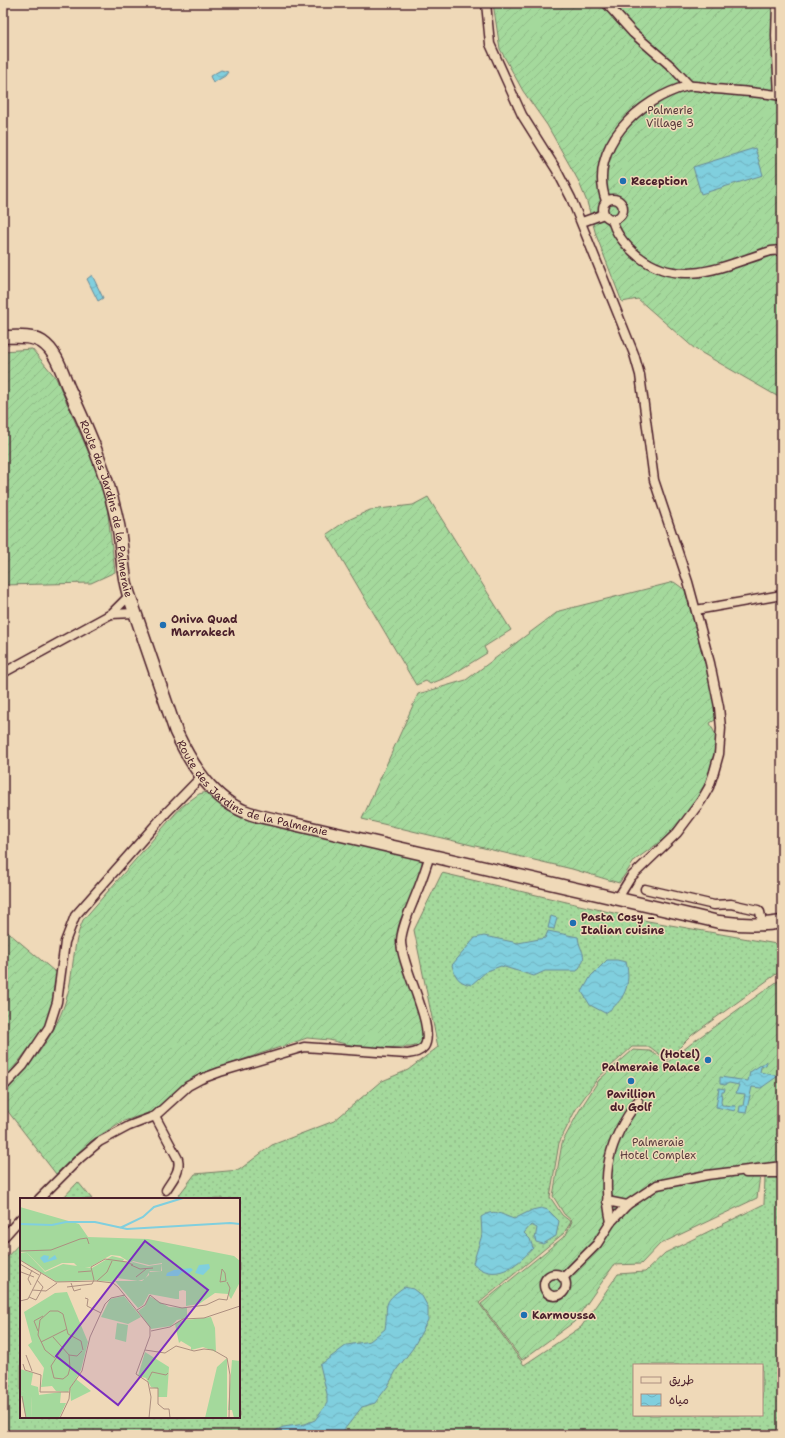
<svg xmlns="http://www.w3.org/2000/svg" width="785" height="1438" viewBox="0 0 785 1438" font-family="'Shantell Sans','Playpen Sans Arabic',sans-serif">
<defs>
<pattern id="grass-dots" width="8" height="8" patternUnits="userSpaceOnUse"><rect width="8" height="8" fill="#a4d99c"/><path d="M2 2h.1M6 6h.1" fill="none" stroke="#8fba87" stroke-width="1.8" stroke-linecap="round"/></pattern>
<pattern id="garden-furrows" width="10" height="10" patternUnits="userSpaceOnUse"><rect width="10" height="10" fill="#a4d99c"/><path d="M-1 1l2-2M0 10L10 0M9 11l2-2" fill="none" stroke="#8fba87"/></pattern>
<pattern id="water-waves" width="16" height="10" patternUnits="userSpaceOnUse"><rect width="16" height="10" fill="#80cfde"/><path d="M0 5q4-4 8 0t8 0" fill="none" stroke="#70b1bf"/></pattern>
</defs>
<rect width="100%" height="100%" fill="#efd9b8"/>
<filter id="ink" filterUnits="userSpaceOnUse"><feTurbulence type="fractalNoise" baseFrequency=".025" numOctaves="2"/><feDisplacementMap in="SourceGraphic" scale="8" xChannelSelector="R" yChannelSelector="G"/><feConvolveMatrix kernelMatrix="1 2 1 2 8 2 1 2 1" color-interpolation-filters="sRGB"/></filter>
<g filter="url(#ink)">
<g fill="url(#grass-dots)" stroke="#777c64" fill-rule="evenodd">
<path d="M442,873l206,48 134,24 -3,27 -87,63 -25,25 -17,-13h-18l-34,31 -22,31 -17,34 -9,54 12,18 9,7 -7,11 -85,70 45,62 57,-38 37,-53 27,-2 20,-19 99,-49 1,-27 17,-1v259h-779v-174l18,-19v175h218v-218h-57l-3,-4 16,-21 44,-4 33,-25 62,-24 46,-39 28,-12 30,-23 -24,-117zM634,1365h128v50h-128z"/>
<polygon points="78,1182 92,1199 62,1199"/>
</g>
<g fill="url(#garden-furrows)" stroke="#777c64">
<polygon points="493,3 782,3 782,399 695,349 638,299 622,302 596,235 587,202 578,180 547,125 523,91 500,49"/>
<polygon points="32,349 56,378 105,490 115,572 91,583 3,585 3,351"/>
<polygon points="428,497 511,630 484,647 487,653 450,676 430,684 426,681 416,685 327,534 346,521 370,510 413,505"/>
<polygon points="674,582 685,590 720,717 710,723 716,736 716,743 710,773 695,805 664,839 635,860 619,883 572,869 362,819 418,694 466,680 559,611"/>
<path d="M207,792l9,7 203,57 3,5v10l-23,60 22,90 2,13 -1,8 -3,3 -8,2 -48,1 -34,-8 -22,-2 -98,33 -18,9 -37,31 -33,11 -30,19 -35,33 -53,-69v-11c31,-32 59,-66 67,-111 4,-22 4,-43 13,-63l98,-113 18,-13z"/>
<polygon points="3,928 54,971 61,972 48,1023 3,1082"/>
<polygon points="782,978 782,1164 761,1168 757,1198 660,1244 641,1264 614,1265 574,1322 522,1360 481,1304 566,1235 572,1221 564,1214 553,1196 562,1143 579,1111 599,1080 633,1050 650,1051 668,1062 697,1039"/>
</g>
<g fill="url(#water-waves)" stroke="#6a8996">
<polygon points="221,70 228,72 225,76 213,83 210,76"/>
<polygon points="755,148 763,175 701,194 693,167"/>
<polygon points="92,275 103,298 98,301 87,279"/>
<polygon points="551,916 557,918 554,929 548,928"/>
<path d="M548,931l30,6c2,17 12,17 -1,34h-32l-11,5 -33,-10 -14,5 -16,14c-13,-3 -16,-8 -19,-20l23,-27 9,-2 34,7 27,-5z"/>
<path d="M607,960h10l9,2c6,22 -2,40 -21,51l-15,-8 -8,-13 9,-16z"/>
<polygon points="767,1061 766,1065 761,1067 760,1072 778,1076 761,1088 752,1087 746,1113 739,1112 740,1106 743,1106 745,1094 736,1093 739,1085 729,1083 725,1085 720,1084 720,1077 748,1081 750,1072"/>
<polygon points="719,1088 725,1089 724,1092 722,1092 721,1102 722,1105 736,1106 735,1111 716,1107"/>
<path d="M541,1208l7,2 11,11 -3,15 -13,8 -7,-2 -1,-3 2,-11 -6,-3 -7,8 6,6 3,9c-16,18 -39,36 -60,15l9,-28 -1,-18c14,-9 18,-3 33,2l18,-9z"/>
<path d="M404,1287l9,2 9,7 6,11v13l-15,28 -16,21 -9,17 -13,17 -13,4 -22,28h-73l16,-8 22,-3 10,-4 12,-17v-9l-7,-29 27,-20 23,-4 15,-12c4,-25 -5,-25 19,-42z"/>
</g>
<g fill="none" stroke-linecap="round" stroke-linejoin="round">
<defs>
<g id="street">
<polyline points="486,3 490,44 522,115 556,169 571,198 634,354 640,375 654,480 688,582 710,663 719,707 721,728 719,754 714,772 709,787 701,801 677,833 631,877 618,898"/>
<polyline points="606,3 633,33 672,67 690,86"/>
<polyline points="777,3 776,36 779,95"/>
<circle cx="613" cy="209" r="10"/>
<path d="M606,201c-19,-53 33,-103 82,-115 8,-1 19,2 27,3 22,2 45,3 67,7"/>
<path d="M612,219c3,15 14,27 26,37 43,34 87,9 133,-5l11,-1"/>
<polyline points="582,222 604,214"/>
<polyline points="696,610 782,595"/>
<polyline points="111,614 135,613"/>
<polyline points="3,673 111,614 129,596"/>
<polyline points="645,889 714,905 731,904 758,910 760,912 763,926"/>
<polyline points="3,1087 23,1066 49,1027 57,1002 65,942 75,916 166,813 202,776"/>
<path d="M155,1116l23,43c3,12 -6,21 -12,31"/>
<polyline points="746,1173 782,1173"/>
<path d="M39,1199l41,-41 19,-16 30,-16 26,-10 33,-30 13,-7 19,-7 84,-25 103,7c6,-1 12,-1 17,-7 13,-19 -23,-80 -23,-106 1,-16 10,-33 16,-49 5,-12 9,-25 13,-37"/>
<polyline points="607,1201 627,1205"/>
<path d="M611,1222c-10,-49 -3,-81 27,-121"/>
<polyline points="3,1238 21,1218"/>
<circle cx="555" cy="1285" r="11"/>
<polyline points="563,1278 597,1244 611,1222 627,1205 657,1185 707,1175 782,1166"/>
</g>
<g id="secondary">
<path id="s1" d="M3,337c12,0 28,-2 39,5 15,10 20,31 27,47 20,43 38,85 48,131 6,24 4,49 11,72l48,140c15,32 37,69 73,81 11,4 24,6 36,9l434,100c22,3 41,4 63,0"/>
</g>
</defs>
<use href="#street" stroke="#4a1f2b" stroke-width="11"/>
<use href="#secondary" stroke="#4a1f2b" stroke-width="15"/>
<use href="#street" stroke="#efd9b8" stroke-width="8"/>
<use href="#secondary" stroke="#efd9b8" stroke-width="12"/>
</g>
</g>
<g fill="#1f6fb2" stroke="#efd9b8" stroke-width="1.5">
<circle cx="623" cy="181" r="4"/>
<circle cx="163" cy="625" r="4"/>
<circle cx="573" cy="923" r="4"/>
<circle cx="708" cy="1060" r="4"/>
<circle cx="631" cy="1081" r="4"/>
<circle cx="524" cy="1315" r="4"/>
</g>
<g text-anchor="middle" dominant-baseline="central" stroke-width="3" stroke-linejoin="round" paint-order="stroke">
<g font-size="11" fill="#583b3c" stroke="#efd9b8">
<text x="670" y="110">Palmerie<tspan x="670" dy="13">Village 3</tspan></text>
<text x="658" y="1142">Palmeraie<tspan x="658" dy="13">Hotel Complex</tspan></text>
</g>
<g font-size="11" font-weight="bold" fill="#4a1f2b" stroke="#efd9b8" text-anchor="start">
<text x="631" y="181">Reception</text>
<text x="171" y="619">Oniva Quad<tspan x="171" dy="13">Marrakech</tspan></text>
<text x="581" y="917">Pasta Cosy –<tspan x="581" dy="13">Italian cuisine</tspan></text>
<text x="700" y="1054" text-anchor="end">(Hotel)<tspan x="700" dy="13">Palmeraie Palace</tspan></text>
<text x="631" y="1094" text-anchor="middle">Pavillion<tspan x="631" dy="13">du Golf</tspan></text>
<text x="532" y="1315">Karmoussa</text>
</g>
<g font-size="11" fill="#4a1f2b" stroke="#efd9b8">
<text stroke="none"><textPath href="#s1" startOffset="221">Route des Jardins de la Palmeraie</textPath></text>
<text stroke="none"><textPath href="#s1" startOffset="557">Route des Jardins de la Palmeraie</textPath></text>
</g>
</g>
<g transform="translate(20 1198)">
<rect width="220" height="220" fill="#efd9b8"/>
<path d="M0,9l59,17 9,13 60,2 86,17 6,5v21l-9,17 -3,-5 -13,-1 -16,11 -13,2v-15l-3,-1 -4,1v8h-3l-27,-5 -6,11 -5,3 -23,-27h27l7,-6v-3l13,-1v-8l-13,2 -16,-4 -2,2 -11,-7 -9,-1 -21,12h-12l-4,-4h-12l-17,8 -18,-18 -7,-1zM0,171l13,4 -2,12 7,2 1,8 22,-3 -1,11h6l-7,15h-27l-1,-22 -11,-6z" fill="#a4d99c"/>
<path d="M0,55h7l18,19 18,-8 29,4 20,-12 12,3 -1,2 7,3 3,-2 15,4 14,-2 -1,7h-11l-5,8 -7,2 -21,-3 -3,4 -24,-2 -33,2 -37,-22zM201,67l8,6 3,9 -1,8 -15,-3zM47,94l21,50 -7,28 -13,22 -12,-1 -4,-5 -11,1 3,-19 -16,-23 4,-3 -8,-30 31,-19zM104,98l17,21 -13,7 -27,-7 9,-18zM129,98l20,11 18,1v10l-10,2 -6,6 -20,3 -13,-18 7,-5zM191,119l4,11 1,24 -13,-5 -12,3v-3l-10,-6 -2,2 -4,-19 4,-3zM97,125l11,2 -2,17 -11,-3zM125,154l24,15 -2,30h-9v-8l-7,-2 -5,-9 -8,-2zM207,160v60h-22l12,-51zM212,162l8,1v57h-6l-2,-8h-4zM56,181l15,12 -20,10 -1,-12zM0,192l11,5 1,23h-6z" fill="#a4d99c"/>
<path d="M24,57l5,1 -1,4 7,-5 2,4 -13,4 -4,-5zM189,66l1,4 -7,7 -8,-2 4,-8zM171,70l2,2 -5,4 -6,-2 -4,4h-12l1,-3 7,-3z" fill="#80cfde"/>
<path fill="none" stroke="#80cfde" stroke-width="2" d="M0,26l32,1 14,-3h29l32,7 103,-6 10,1M100,30l23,-11 11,-10 29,-9"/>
<path fill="none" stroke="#ad8f80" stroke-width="1" d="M0,53l31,-1 29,-11 7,-1 2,6M0,62l36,22 40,-1 17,2 5,4 32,40v9l-14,38 12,8 3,15 -2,21M0,66l19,11M111,67l9,4 13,-1M1,74l13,5M58,74l13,-1M116,79l10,-8M17,82l6,7 -2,4M77,83l10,-9 5,-11M206,83l-6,1 2,-13 3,4 1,8M51,85l3,8 7,-2M11,87l-3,-6 4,-9M47,89l25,-3 2,-4 -3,-13 14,-8 22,3 6,3M12,92l14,1 11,-8M9,99l7,3 5,-9M65,100l3,1 -1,7 14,7M0,103l8,-2 13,-26M117,112l8,-5 5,-10 10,8 22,5 24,-3 13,-6 8,1 3,-12 -3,-6M18,133l-4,-10 9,-5M131,133l19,-4 13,-8 21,-1 36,-12M33,139l16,18 8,1 5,-5M21,144l26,-13M42,151l-11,17 3,12 9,1 5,-4 2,-7 -1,-13M125,152l20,3 11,-7 18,5 10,-2 9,1 14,8 3,17 -1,43M6,157l6,16M35,160l-10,-8 -7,-15 2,-15 10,-9h8l5,3 5,20 13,7 2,9M3,166l2,6 16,5 -1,17h29M128,182l4,-8 14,3 2,-2M130,190h8v16l6,5h5l1,9M2,198l4,22M40,220l9,-19 1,-11 12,-17 8,-34 15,-33 6,-6 14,-3"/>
<path fill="#7b2cbf" fill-opacity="0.15" stroke="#7b2cbf" stroke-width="2" d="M125,43l63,49 -90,115 -62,-49z"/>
<rect width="220" height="220" fill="none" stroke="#4a1f2b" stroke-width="2"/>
</g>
<rect width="785" height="1438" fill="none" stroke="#efd9b8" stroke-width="16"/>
<rect x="8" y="8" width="769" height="1422" fill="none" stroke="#4a1f2b" stroke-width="1.5" filter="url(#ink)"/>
<rect x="633" y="1364" width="130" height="52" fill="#efd9b8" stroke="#ad8f80"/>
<rect x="641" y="1377" width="20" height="6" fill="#efd9b8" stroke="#ad8f80"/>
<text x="669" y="1384" font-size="12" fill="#4a1f2b">طريق</text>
<rect x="641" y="1394" width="20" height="12" fill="url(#water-waves)" stroke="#ad8f80"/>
<text x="669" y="1404" font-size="12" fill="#4a1f2b">مياه</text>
</svg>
